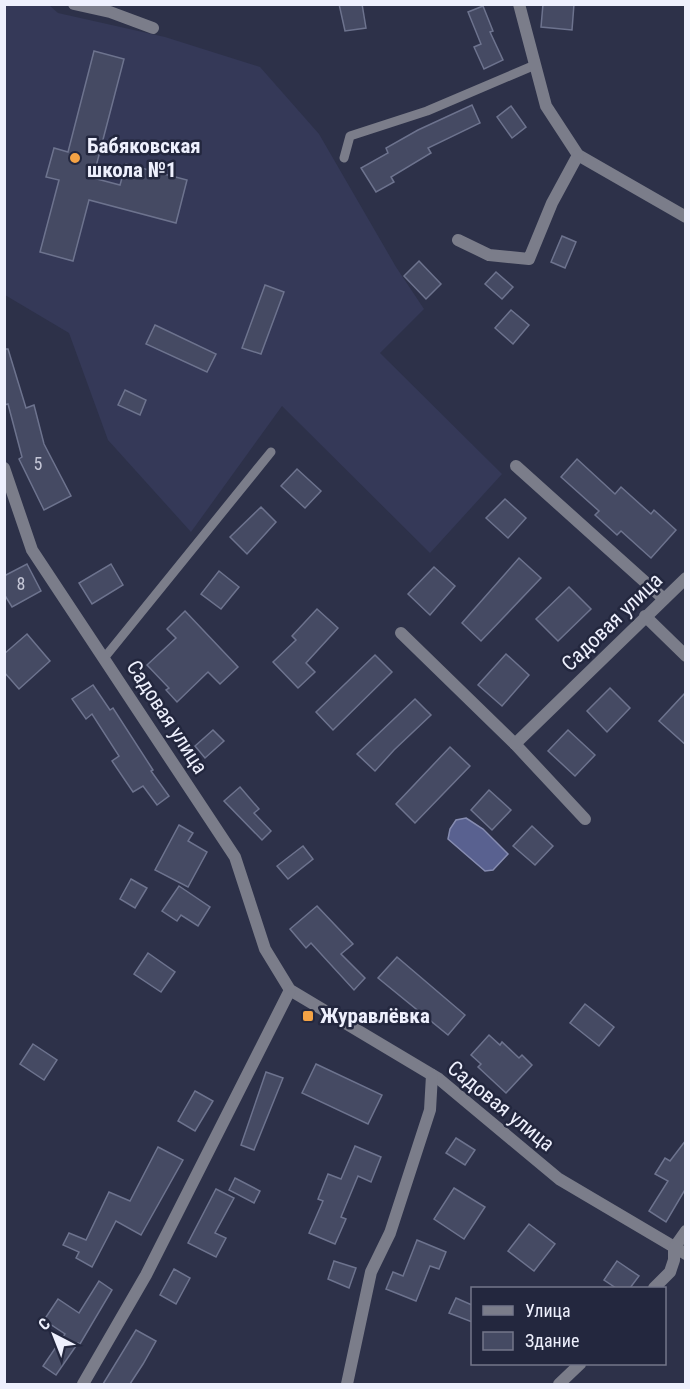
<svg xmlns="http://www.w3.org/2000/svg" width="690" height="1389" viewBox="0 0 690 1389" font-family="'Roboto Condensed',sans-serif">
<rect width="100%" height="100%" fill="#2d3149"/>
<polygon fill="#353958" points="5,5 49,5 58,13 165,37 260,67 319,134 396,267 424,309 380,353 502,474 430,553 282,406 191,532 108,440 69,333 5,295"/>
<polygon fill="#596190" stroke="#868cb1" stroke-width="1.5" points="466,818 483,829 508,854 493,870 485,871 448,839 450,829 456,820"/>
<g fill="#454a63" stroke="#6d738e" stroke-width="1.5">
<polygon points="339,4 362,4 366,28 345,31"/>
<polygon points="543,4 574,4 572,30 541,27"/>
<polygon points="483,6 493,31 490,32 503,60 484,69 474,47 481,44 468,12"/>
<polygon points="94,51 124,59 93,178 120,185 126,164 187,180 176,223 89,200 73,261 40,252 59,180 46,177 54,148 68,152"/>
<polygon points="472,105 480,123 428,148 431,153 391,177 394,182 376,192 361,168 388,153 386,148 418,130"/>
<polygon points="511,106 526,127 512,138 497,117"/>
<polygon points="562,236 576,242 565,268 551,262"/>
<polygon points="419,261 441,284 426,299 404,276"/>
<polygon points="496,272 513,287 502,299 485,284"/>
<polygon points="265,285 284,292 261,354 242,348"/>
<polygon points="511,310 529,325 513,344 495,328"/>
<polygon points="155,325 216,354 207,372 146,344"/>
<polygon points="4,349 8,349 26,408 34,405 44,444 71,496 44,510 19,459 22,457 8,404 4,405"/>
<polygon points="125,390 146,400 140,415 118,405"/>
<polygon points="577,459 615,494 621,487 651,514 654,510 676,530 651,558 621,531 617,535 595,515 599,511 561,477"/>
<polygon points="297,469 321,491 305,508 281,486"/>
<polygon points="505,499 526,518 508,538 486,518"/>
<polygon points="261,507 276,522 247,554 230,537"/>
<polygon points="519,558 541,578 481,641 462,623"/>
<polygon points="27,564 41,591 12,607 4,594 4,576"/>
<polygon points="111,564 123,585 92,604 79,583"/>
<polygon points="434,567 455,586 430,615 408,594"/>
<polygon points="219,571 239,587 221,609 201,594"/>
<polygon points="569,587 591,609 558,641 536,619"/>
<polygon points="317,609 338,628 306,663 315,672 298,688 273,662 296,640 292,636"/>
<polygon points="185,611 238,667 220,684 208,672 177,702 166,690 169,688 147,665 176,638 167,629"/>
<polygon points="27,634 50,661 19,689 4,672 4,654"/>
<polygon points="506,654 529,675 502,706 478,685"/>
<polygon points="375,655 392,672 333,730 316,712"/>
<polygon points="93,685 110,710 113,708 153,770 151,771 169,796 157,805 143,786 133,792 112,761 119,756 92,714 86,719 72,699"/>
<polygon points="610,688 630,708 607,732 587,711"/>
<polygon points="686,692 686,745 659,721"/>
<polygon points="415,699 431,715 394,750 375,771 357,754"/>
<polygon points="213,730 224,741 205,758 195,746"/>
<polygon points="568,730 595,755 575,776 548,751"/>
<polygon points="450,747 470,766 415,823 396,804"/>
<polygon points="240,787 259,809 254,813 271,831 262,840 224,801"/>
<polygon points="489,790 511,810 492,830 471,810"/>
<polygon points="179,825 193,833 188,841 207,852 188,887 155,870"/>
<polygon points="532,826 553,846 535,865 513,846"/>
<polygon points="303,846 313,859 288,879 277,866"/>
<polygon points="131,879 147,888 135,908 120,899"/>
<polygon points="179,886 210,907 198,926 181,915 177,921 162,911"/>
<polygon points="317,906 353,944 341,954 365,978 354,990 311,943 306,948 290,929"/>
<polygon points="148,953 175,972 161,992 134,974"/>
<polygon points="397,957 465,1015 448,1035 378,978"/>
<polygon points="585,1004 614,1027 599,1046 570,1023"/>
<polygon points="489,1035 500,1045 502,1042 519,1058 522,1055 532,1065 506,1093 478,1067 481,1064 471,1055"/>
<polygon points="33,1044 57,1060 44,1080 20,1064"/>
<polygon points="316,1064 382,1095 368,1124 302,1093"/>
<polygon points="266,1072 283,1078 254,1150 241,1145"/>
<polygon points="195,1091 213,1101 195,1131 178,1121"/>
<polygon points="456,1138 475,1150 465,1165 446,1153"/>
<polygon points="686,1140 686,1188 666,1222 649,1211 668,1181 655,1174 665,1158 670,1161"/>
<polygon points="355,1146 381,1157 371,1182 358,1176 341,1217 346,1219 335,1244 309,1233 323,1201 318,1199 328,1174 341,1179"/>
<polygon points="158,1147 183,1160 141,1235 116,1221 92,1267 76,1258 79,1252 63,1245 69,1233 86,1240 109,1192 130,1201"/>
<polygon points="235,1178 260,1191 254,1203 229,1190"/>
<polygon points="454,1188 485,1207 464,1239 434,1219"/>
<polygon points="216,1189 234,1198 215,1233 226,1238 216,1257 188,1243"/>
<polygon points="529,1224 555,1244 534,1271 508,1251"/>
<polygon points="417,1240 446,1252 439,1269 430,1266 416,1301 386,1289 393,1272 403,1276"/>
<polygon points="334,1261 356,1268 349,1288 328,1279"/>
<polygon points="617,1261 639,1276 630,1288 616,1288 604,1280"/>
<polygon points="174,1269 190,1278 176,1304 160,1295"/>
<polygon points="99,1281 112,1290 80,1344 78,1343 56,1375 43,1366 65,1334 44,1320 58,1299 79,1313"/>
<polygon points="456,1298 472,1305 472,1322 449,1313"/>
<polygon points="136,1330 156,1341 143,1364 130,1384 103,1384"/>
</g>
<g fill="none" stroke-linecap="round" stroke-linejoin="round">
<g stroke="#7b7d8a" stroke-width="9">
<polyline points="344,158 350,136 427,111 535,65"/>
<polyline points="105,657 271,452"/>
</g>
<g stroke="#7b7d8a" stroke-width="12">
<polyline points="74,4 110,12 153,28"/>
<polyline points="519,4 546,106 578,155 686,217"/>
<polyline points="458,240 489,255 529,259 552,203 578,155"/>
<polyline points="516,466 664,599"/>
<polyline points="4,468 32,550 235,857 265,949 290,990 439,1079 559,1179 686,1254"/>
<polyline points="645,616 686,656"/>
<polyline points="401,633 515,744 585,819"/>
<polyline points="515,744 686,578"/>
<polyline points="654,1288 670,1272 674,1260 674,1248 686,1231"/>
<polyline points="83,1384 146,1275 290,990"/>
<polyline points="347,1384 371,1272 390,1233 430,1110 432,1075"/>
<polyline points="559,1384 580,1364"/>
</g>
</g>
<g fill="#f5a345" stroke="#23273e" stroke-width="2">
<circle cx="75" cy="158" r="6"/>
<rect x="302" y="1010" width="12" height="12" rx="3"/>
</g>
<g text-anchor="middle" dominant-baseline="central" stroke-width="5" stroke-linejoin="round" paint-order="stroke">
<g font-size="18" fill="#c4c6d6">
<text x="38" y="463">5</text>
<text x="21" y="583">8</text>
</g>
<g font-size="21" font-weight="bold" fill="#eef0fd" stroke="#23273e" text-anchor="start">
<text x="87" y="146">Бабяковская<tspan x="87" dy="24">школа №1</tspan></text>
<text x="320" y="1016">Журавлёвка</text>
</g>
<g font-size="21" fill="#eef0fd" stroke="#23273e">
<text transform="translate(612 622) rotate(-44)">Садовая улица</text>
<text transform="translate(167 717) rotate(57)">Садовая улица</text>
<text transform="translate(501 1106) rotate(39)">Садовая улица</text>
</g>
</g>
<rect width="690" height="1389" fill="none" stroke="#eef0fd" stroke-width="12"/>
<rect x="471" y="1287" width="195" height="78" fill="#23273e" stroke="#74778a" stroke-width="1.5"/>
<rect x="483" y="1306" width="30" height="9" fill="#7b7d8a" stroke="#74778a" stroke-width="1.5"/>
<text x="525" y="1317" font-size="18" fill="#eef0fd">Улица</text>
<rect x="483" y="1332" width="30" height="18" fill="#454a63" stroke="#74778a" stroke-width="1.5"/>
<text x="525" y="1347" font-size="18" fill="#eef0fd">Здание</text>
<g transform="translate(54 1335) rotate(318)" stroke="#23273e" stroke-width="4.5" paint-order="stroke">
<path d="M0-4.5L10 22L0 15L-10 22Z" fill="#eef0fd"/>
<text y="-9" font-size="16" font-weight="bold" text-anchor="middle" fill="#eef0fd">С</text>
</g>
</svg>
